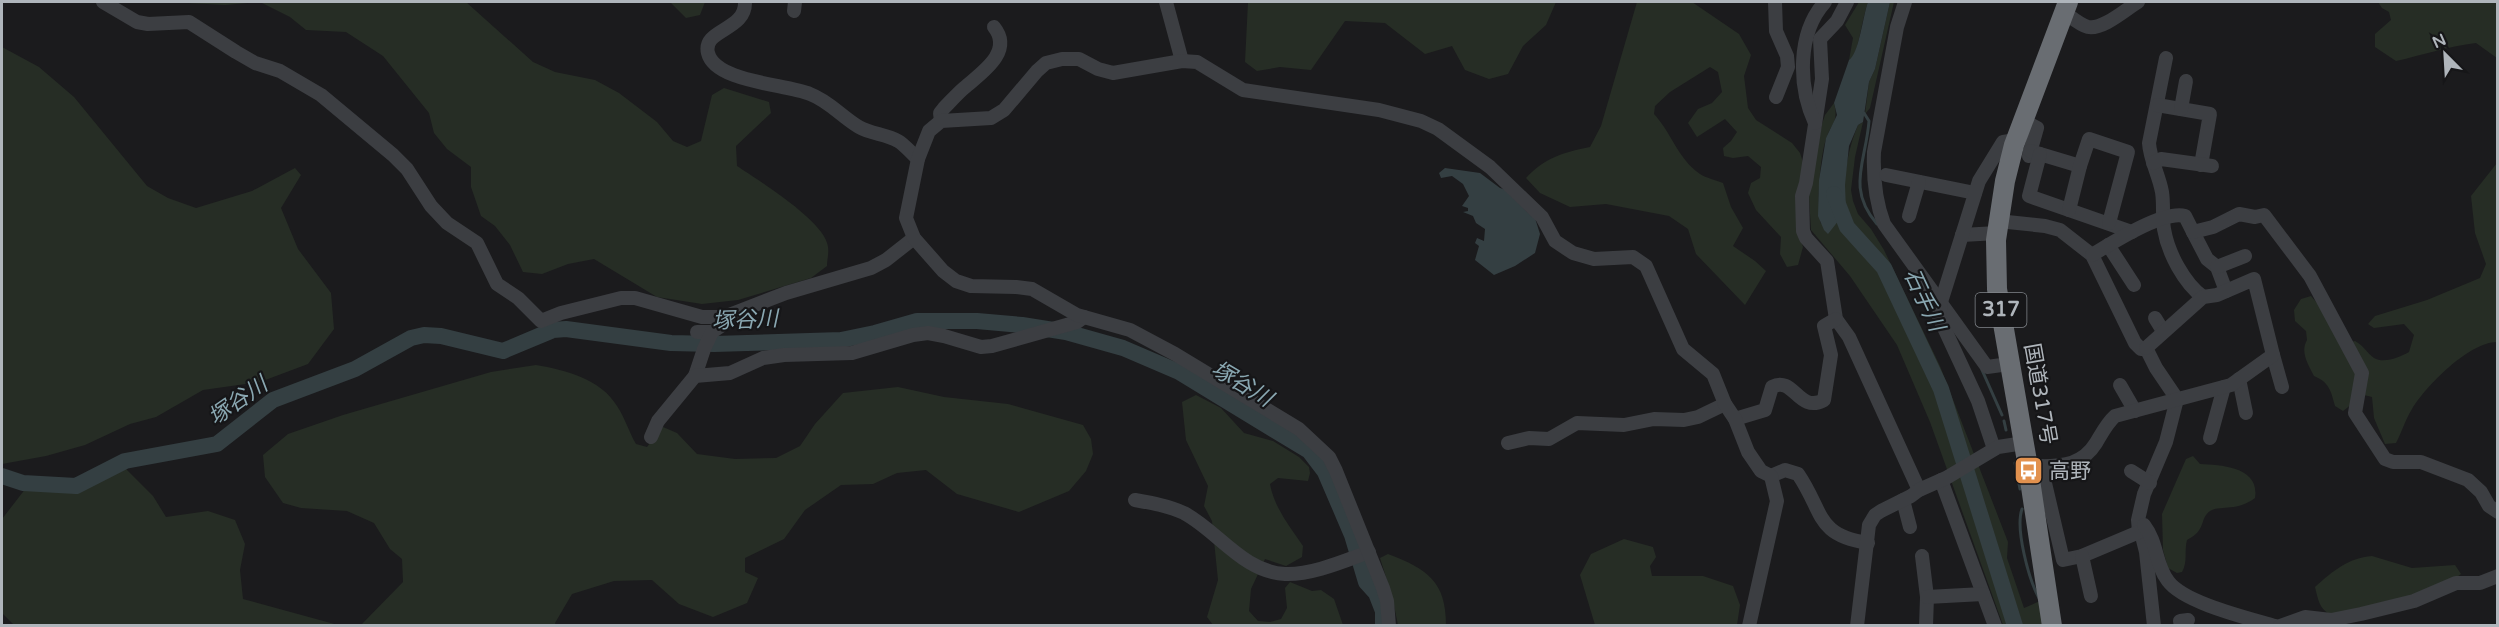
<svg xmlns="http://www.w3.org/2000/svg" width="2499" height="627" viewBox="0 0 2499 627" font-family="'Varela Round','Noto Sans JP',sans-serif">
<rect width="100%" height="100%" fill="#1b1b1d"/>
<g fill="#262d25">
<path d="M169,2h297l67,60 22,10 40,8 24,13 38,29 16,19 14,6 14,-6 11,-46 12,-7 45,14 2,11 -35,33 1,20c21,14 89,56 91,81 1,6 -1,13 -1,19l-16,12 -73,22 -36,4 -45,-7 -63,-38 -26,5 -26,10 -19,-2 -13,-27 -15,-19 -14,-10 -10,-29v-20l-24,-18 -13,-16 -5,-20 -46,-57 -37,-24 -40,-2 -16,-13 -30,-15 -35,3z"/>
<polygon points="670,2 705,2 700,15 686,18"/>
<polygon points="1248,2 1556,2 1546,25 1523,46 1508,74 1489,79 1465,70 1452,46 1425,54 1385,23 1345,21 1311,70 1280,67 1257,71 1245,62"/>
<path d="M1637,2h55l47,32 12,21 -7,21 4,32 8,12 36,23 8,10 5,15 -9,32v27l7,20 -5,18 -11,2 -7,-13 1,-17 -25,-27 -8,-17 3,-10 9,-5 1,-11 -13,-11 -15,2 -9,-2 -1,-8 8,-7 6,-9 -12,-13 -28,18 -9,-14 10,-14 14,-6 10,-11 -4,-20 -8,-5 -40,25 -15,14 -1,8c17,18 24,45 46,60 6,4 16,6 23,9l8,24 12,21 -10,18 22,15 11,10 -21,34 -49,-51 -8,-25 -19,-13 -63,-12 -36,3 -30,-14 -14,-15c18,-20 38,-26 64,-31l11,-21z"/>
<path d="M1859,2h9c-6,18 -8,37 -14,55l-5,3 4,-22 -8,-13z"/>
<polygon points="1890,2 1894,2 1870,108 1865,114 1869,82 1875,69"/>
<path d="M2378,2h119v56l-21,-15c-27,3 -53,12 -80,18l-21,-14v-13l16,-14 -2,-8 -7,-4z"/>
<polygon points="2,47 39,67 74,97 147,186 168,198 196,208 252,191 295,168 301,175 281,208 298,249 331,293 334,329 308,364 260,382 203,390 156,417 130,424 85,445 46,456 2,464"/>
<path d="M1834,103c5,20 -3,20 -8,36 -6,18 -10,67 -5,85l25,-13c-4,-29 1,-60 12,-86l5,-3 -8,35 -4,33 2,11 5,13 13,15 13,21 56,116 68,176 -1,16 17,50 16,-7 4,24h-41l-73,-203 -33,-77 -47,-69 -39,-46 -2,-34 13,-72 3,-9z"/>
<path d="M2497,163v179c-28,0 -71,44 -85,67 -7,11 -10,23 -16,34l-11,1 -11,-26 -2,-21 -8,-2 -21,16 -8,-5c-4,-15 -6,-24 -21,-30 -6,-12 -14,-24 -7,-36l-1,-9 -11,-10 -1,-11 7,-11 10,-3 39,46 5,-1c9,5 12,12 19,17 10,6 26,-1 35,-6l5,-17 -10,-11 -30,4 -6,-4 7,-8 52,-16 53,-22 6,-14 -11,-31 -4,-37z"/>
<path d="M536,365c29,5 65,14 81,41 8,12 12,26 19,38l11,3 16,-20 14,6 20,21 38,5 41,-1 24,-12 15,-22 28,-31 55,-6 46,10 64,7 75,21 8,14 2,15 -7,17 -17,20 -50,21 -62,-18 -31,-24 -29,3 -24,11 -32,1 -36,25 -21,29 -39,19v14l13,6 -11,25 -34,14 -34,-13 -27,-24 -38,1 -42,13 -17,29 1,3 -195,-1 42,-43 -1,-23 -12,-10 -16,-26 -27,-12 -46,-3 -18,-5 -18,-26 -2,-22 25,-21 55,-19 148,-43z"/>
<path d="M1196,395l25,13 23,25 29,8 26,16 10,10 1,6 -2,8 -30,-3 -8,6c4,23 20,43 33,62l-1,11 -16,9 -21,-7 -14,30 -2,22 9,10 12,1 11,-3 6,-11 -2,-20 5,-6 22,9 9,-1 13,9 9,26h-130l-6,-8 11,-37 -6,-59 -8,-15 4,-20 -22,-46 -4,-38z"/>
<path d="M2193,456l7,8c22,1 60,3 55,34 -18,14 -36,7 -45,13 -11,8 -3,19 -23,29 -3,11 1,22 -5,32l-5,1 -9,-5 -5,-18 -1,-36 24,-55z"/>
<polygon points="126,469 153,496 166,517 208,511 235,520 245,544 240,570 243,599 338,625 14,625 2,613 2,519 26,488 78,489 113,470"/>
<polygon points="1624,539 1653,547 1656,557 1650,566 1652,576 1703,576 1733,586 1740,605 1737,625 1595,625 1580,575 1591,554"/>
<path d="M1388,554c39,15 58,27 58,71h-48l-6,-29 -12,-38z"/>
<path d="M2372,556l40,12 43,-3 6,9c-29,24 -94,32 -130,41 -12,-6 -13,-16 -16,-28 18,-16 33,-29 57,-31z"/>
</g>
<g fill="#343f42">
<path d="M1868,2h22l-15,67 -6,13 -6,40 -5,3 -9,21 -4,39 1,26 -18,23 -4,-4 -6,-14 1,-36 7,-42 11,-23 -3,-12 15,-43c10,-6 14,-45 19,-58z"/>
<polygon points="1445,168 1480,173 1500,188 1510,191 1526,211 1535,218 1540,234 1535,253 1515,266 1494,275 1475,260 1479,246 1475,243 1477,238 1484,241 1485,229 1476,223 1473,216 1463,212 1468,211 1468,208 1462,206 1469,196 1463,184 1452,176 1441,178 1439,173"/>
</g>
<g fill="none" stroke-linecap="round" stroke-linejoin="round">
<g stroke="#343f42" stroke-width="3">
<path d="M1864,113l5,8c-3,41 -23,67 8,103"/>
<polyline points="1982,370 2002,415"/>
<polyline points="2004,421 2006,430"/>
<polyline points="2015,463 2020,489"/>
<path d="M2022,509c-7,20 7,71 17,89"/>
</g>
<g stroke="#343f42" stroke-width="16">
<polyline points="1834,194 1847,227 1884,268 1941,389 2015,626"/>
<polyline points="2,476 23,483 76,486 125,461 217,444 273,400 355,369 411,338 424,335 441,336 503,351 553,330 566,329 671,343 714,344 841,340 875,333 917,321 977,321 1022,325 1066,332 1123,348 1179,372 1309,451 1325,472 1352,535 1366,582 1376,593 1383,611 1383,626"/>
</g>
<g stroke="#3c3e42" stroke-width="14">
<polyline points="103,2 137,22 148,24 189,22 236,52 255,63 280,71 321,95 393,155 407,169 431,206 447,223 477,243 497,284 518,298 541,321 561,313 621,298 635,298 702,317 724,317 786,293 871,268 886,260 914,238"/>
<path d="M745,2c1,29 -43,27 -37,51 7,29 77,31 102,41 19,7 32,23 49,33 12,7 27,7 39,14 7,4 13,12 20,18"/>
<polyline points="1166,2 1182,61"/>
<polyline points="1775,2 1776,31 1787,56 1788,67 1776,97"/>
<polyline points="1847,2 1837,21 1820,39 1822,79 1806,183 1802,196 1803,231 1806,238 1827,261 1836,319 1849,337 1919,490"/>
<path d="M1905,2l-8,25 -23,125c-1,25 1,48 10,72l103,143 22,-3"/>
<polyline points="794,11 795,2"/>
<path d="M2064,12c7,5 16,13 24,15 15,3 38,-18 50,-25"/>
<path d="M2166,58l-17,85c1,17 10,32 13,49 2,13 0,25 2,37 4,24 20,54 39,68"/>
<polyline points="2157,105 2210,114 2201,165"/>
<polyline points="2181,109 2186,81"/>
<path d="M941,121l-1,-8 4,-5c7,-7 13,-14 20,-20 17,-15 50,-36 30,-61"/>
<polyline points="2024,121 2037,128 2029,156"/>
<path d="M1815,123c-17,-37 -18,-90 10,-121"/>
<polyline points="2030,151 2080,166"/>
<polyline points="2040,154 2029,196 2132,232"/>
<polyline points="2153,163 2161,159 2212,166"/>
<polyline points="1886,175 1975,193"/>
<polyline points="2069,210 2080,166 2089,139 2128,152 2109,223"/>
<polyline points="1909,216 1919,182"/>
<polyline points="1998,221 2045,226 2060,230 2092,255 2135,343 2141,349 2146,348 2156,368 2177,399 2166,442 2144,494 2138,520 2139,532 2142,536 2146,552 2154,626"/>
<polyline points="2193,232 2207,259 2217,267 2226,291"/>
<polyline points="1962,235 1997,233"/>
<polyline points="2108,245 2134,285"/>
<path d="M2092,255c20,-12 71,-45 93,-39l8,16 20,-5 26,-13 16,3 9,-2 46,61 52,97 -7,40 30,46 8,3h28l47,18 13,12 8,14 9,6"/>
<polyline points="2217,267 2245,256"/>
<polyline points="2155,318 2163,331"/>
<polyline points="697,332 712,332"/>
<polyline points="2273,355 2282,387"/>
<polyline points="695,376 704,349 712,332 733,318"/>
<polyline points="2239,379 2246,413"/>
<polyline points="2120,385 2135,411"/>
<path d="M1735,419l30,-9 7,-23c22,-12 26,27 52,13l7,-45 -7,-29 12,-7"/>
<polyline points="651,437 658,421 695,376 730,373 763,358 784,355 852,353 913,335 928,333 944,336 981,347 992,346 1077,322 1084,317"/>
<polyline points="2210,438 2224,387"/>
<polyline points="1508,443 1529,438 1549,439 1577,423 1624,425 1654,419 1684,420 1698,417 1725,404"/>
<polyline points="1994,449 1978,401 1939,317 1941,302 1979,181 2003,142 2016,140"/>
<polyline points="2041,466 2063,560 2082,556 2139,532"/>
<path d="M2028,467c28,-2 52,2 68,-24 6,-10 11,-20 19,-27l116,-31 42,-30 -19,-76 -37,16 -14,2 -57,51"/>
<polyline points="2131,471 2150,483"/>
<path d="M1771,476l14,-6 13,4c26,38 17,61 70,69"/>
<polyline points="1941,480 1995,626"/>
<path d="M1135,500c17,3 34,6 49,13 34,18 59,59 101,61 27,1 59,-13 84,-22"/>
<polyline points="1903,500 1910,527"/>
<path d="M2144,525c14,18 11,39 24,56 16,22 80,37 107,45"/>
<polyline points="1922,556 1927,597 1926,626"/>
<polyline points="2082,556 2091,596"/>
<polyline points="1927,597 1983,594"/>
<polyline points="1389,626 1387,601 1383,588 1336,471 1329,457 1299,429 1175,354 1130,330 1077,315 1032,289 1016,287 971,286 956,281 943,271 914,238 906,218 918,159 929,131 941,121 991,118 1004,110 1037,71 1046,63 1062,59 1079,59 1098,69 1113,73 1182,61 1197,62 1243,90 1379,110 1421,121 1438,129 1490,167 1542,217 1555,241 1573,253 1594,259 1633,257 1646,266 1683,349 1713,374 1725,404 1735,419 1748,452 1761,471 1771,476 1777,501 1749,626"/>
<polyline points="1857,626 1869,525 1875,515 1881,511 1911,496 1919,490 1946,478 1998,447 2024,443"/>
<polyline points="2181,626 2180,621 2188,620"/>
<polyline points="2280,626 2305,617 2331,620 2361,614 2414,601 2456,583 2480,583 2498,576"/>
</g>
<polyline stroke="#696d72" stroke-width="20" points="2052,626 2028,467 1997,289 1996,240 2005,181 2014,145 2068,2"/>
</g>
<defs>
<symbol id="bus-square" viewBox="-11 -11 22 22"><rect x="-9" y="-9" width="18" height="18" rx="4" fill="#e2914e" stroke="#161618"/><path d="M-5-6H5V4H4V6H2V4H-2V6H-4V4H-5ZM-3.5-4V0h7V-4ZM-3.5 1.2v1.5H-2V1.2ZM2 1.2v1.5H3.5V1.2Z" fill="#fff"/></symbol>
</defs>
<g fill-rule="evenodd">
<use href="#bus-square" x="2012" y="454" width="33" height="33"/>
</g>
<g text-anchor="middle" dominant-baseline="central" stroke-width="4.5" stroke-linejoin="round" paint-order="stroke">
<rect fill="#161618" stroke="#81858a" stroke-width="1.5" x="1975.5" y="293" width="51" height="34" rx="4.5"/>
<g font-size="20" font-weight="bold" fill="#afb5bb">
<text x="2001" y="310">317</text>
</g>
<g font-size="21" fill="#afb5bb" stroke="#161618">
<text transform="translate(2040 394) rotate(80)">国道317号</text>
</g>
<g font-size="21" fill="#afb5bb" stroke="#161618" text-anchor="start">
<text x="2049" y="471">高野</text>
</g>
<g font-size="22" font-style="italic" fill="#8aa8b2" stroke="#161618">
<text transform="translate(1924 300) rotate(65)">石手川</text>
<text transform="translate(745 320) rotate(-2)">塚谷川</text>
<text transform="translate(1242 384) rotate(31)">塚谷川</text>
<text transform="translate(238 401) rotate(-35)">塚谷川</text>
</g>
</g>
<rect width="2499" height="627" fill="none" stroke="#afb5bb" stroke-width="6"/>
<g transform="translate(2445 54) rotate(336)" stroke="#161618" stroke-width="4.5" paint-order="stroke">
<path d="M0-4.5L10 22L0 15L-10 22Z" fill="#afb5bb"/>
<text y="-9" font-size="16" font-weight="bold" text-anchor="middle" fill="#afb5bb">N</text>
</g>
</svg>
